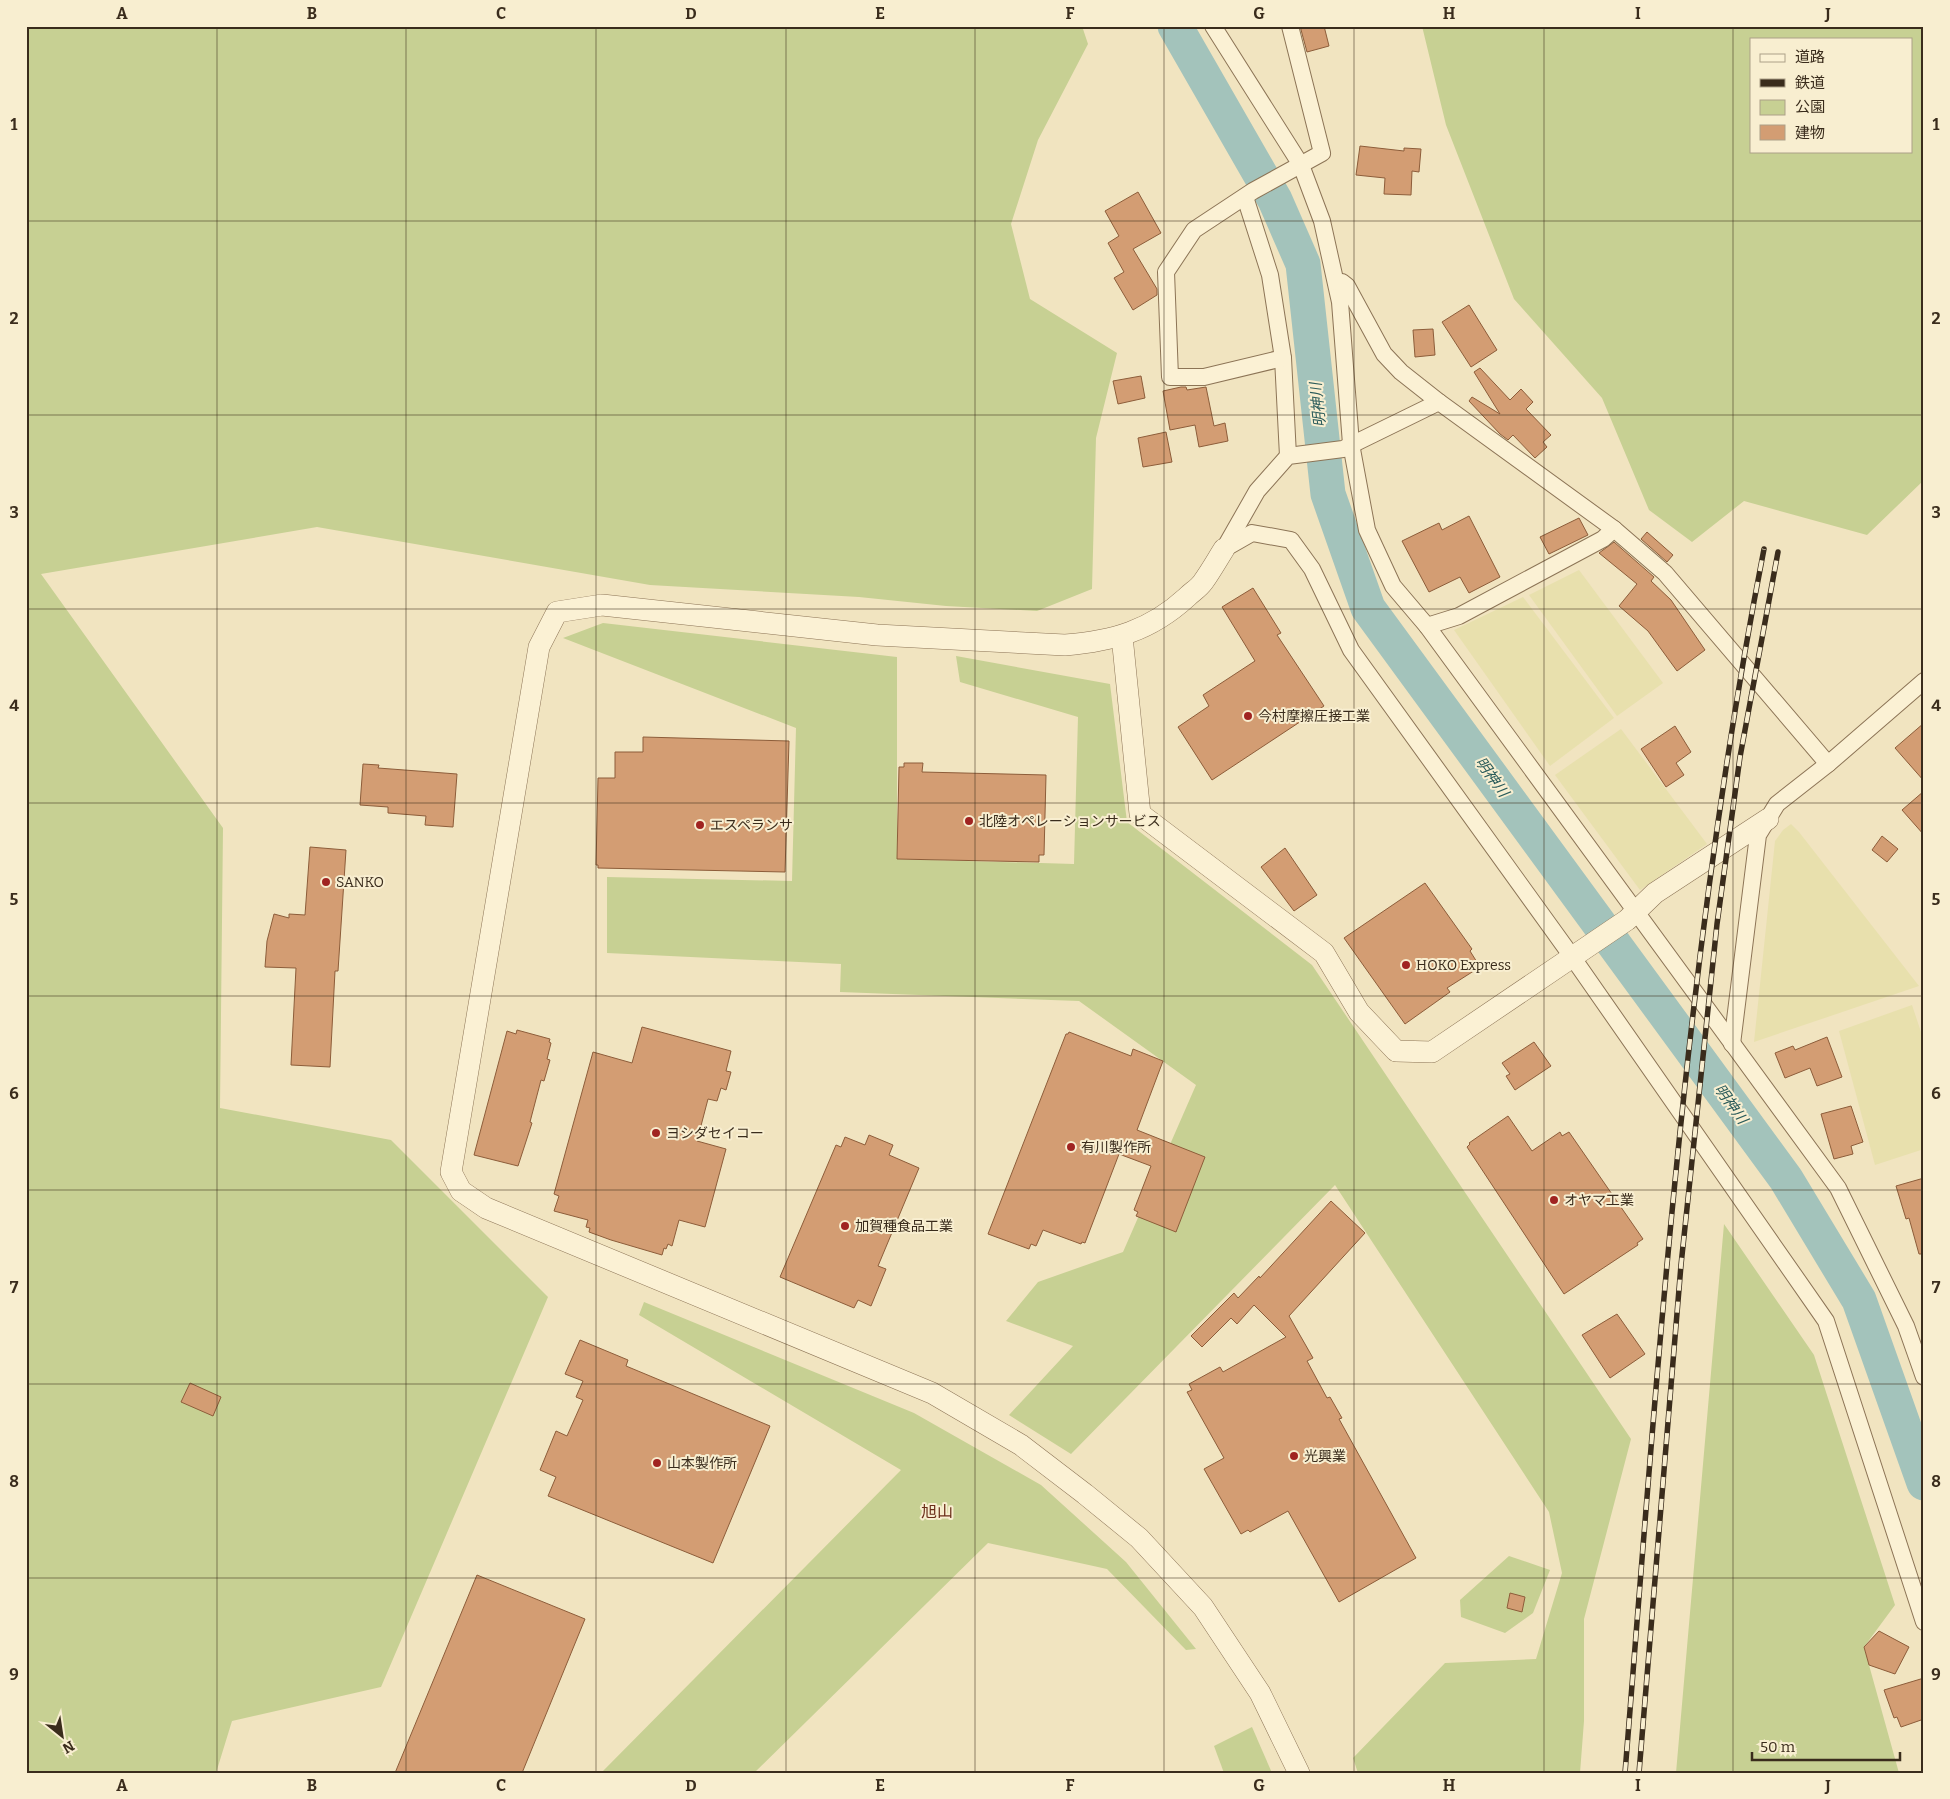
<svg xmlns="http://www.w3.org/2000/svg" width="1950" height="1799" viewBox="0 0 1950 1799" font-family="Bitter,'Noto Sans JP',serif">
<rect width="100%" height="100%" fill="#f1e4c0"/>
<g fill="#e8e0ad">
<polygon points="1579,570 1663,683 1617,716 1529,595"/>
<polygon points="1523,597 1614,718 1550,766 1454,630"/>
<polygon points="1621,729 1707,844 1640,890 1555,775"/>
<polygon points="1791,824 1799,832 1919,986 1754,1042 1775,841 1783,830"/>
<polygon points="1912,1005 1924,1041 1924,1149 1875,1165 1839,1031"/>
</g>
<g fill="#c7d093" fill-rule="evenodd">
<polygon points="26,26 1082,26 1088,44 1038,140 1011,224 1030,299 1117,353 1096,438 1092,589 1037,611 946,606 859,597 650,585 317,527 41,574 223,828 220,1108 391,1140 548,1297 381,1687 232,1721 216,1773 26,1773"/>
<path d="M1422,26h502v454l-57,55 -123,-34 -52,41 -43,-32 -47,-112 -88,-99 -68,-174zM1751,39h160v112h-160z"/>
<polygon points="603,623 897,657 897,859 1074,864 1078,717 960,682 956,656 1110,684 1127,822 1312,965 1631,1439 1584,1619 1584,1721 1580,1773 1358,1773 1353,1758 1445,1663 1536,1659 1562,1573 1549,1512 1335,1185 1071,1454 1009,1415 1073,1346 1006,1321 1038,1282 1123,1252 1196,1085 1079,1001 840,992 841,964 607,953 607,877 792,881 796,728 563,638"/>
<polygon points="1724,1224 1814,1355 1895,1605 1864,1647 1899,1773 1676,1773"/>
<polygon points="644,1302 914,1413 1041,1485 1126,1562 1196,1649 1186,1650 1107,1569 988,1543 754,1773 601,1773 901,1470 639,1315"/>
<polygon points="1509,1556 1550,1570 1533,1613 1505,1633 1461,1617 1460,1600"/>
<polygon points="1252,1727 1272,1773 1224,1773 1214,1746"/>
</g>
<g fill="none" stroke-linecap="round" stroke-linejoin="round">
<polyline stroke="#a3c3bb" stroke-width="35" points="1175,26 1275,200 1303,264 1328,494 1368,608 1786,1179 1859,1300 1924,1483"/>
</g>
<g fill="#d39d73" stroke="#8d5d3a">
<polygon points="1300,26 1324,26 1329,46 1307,52"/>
<polygon points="1360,146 1404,151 1404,148 1421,149 1419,172 1412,171 1411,195 1384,194 1385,178 1356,175"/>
<polygon points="1138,192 1161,233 1133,249 1157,289 1157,295 1133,310 1114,278 1124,272 1108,243 1119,236 1105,211"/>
<polygon points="1469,305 1497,350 1471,367 1442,322"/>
<polygon points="1433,329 1435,355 1415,357 1413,330"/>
<polygon points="1480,368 1510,400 1521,389 1533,402 1526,409 1551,435 1543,442 1547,447 1535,458 1513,435 1508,440 1500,434 1469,401 1472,397 1500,414 1474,372"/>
<polygon points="1141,376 1145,398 1118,404 1113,381"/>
<polygon points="1181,387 1186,387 1187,390 1206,387 1214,426 1225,423 1228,441 1199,447 1195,425 1170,430 1163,391"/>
<polygon points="1166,432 1172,462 1143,467 1138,438"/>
<polygon points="1469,516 1500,577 1469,593 1460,577 1429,592 1402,541 1439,523 1442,530"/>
<polygon points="1579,518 1588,535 1549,554 1540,537"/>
<polygon points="1647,532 1673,555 1667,562 1641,539"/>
<polygon points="1614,542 1654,577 1651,581 1671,600 1705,650 1677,671 1648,631 1619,606 1637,584 1599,553"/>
<polygon points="1253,588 1281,633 1277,635 1324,706 1212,780 1178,727 1209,706 1203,695 1255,661 1222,607"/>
<polygon points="1924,723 1924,781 1895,748"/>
<polygon points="1675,726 1691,752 1676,763 1684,775 1666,787 1641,749"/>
<polygon points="643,737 789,741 785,872 598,868 598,865 596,865 598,778 615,778 615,752 643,752"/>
<polygon points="904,763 923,763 922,772 1046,775 1044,855 1039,855 1039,862 897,859 899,767 904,767"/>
<polygon points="363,764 379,765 378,768 457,774 453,827 425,825 426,816 388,813 388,807 360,805"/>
<polygon points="1924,791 1924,835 1902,810"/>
<polygon points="1882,836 1898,849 1887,862 1872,850"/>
<polygon points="310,847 346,850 338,971 335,971 330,1067 291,1065 296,968 265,967 267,941 274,914 289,918 289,914 305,915"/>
<polygon points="1285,848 1317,895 1294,911 1261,867"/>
<polygon points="1425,883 1472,949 1470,951 1480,967 1447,988 1450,992 1405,1024 1344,938"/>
<polygon points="642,1027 731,1051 726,1071 731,1072 726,1090 721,1088 717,1101 708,1099 697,1141 726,1149 705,1227 679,1220 672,1246 668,1244 666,1249 664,1248 662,1255 611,1240 589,1232 590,1228 586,1227 588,1220 554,1211 559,1196 554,1194 593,1052 632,1063"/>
<polygon points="517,1030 550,1039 549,1042 551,1043 547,1059 550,1060 544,1081 541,1080 530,1122 532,1123 518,1166 474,1155 507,1031 516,1034"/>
<polygon points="1069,1032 1131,1056 1133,1049 1163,1061 1137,1130 1205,1157 1176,1232 1136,1216 1138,1212 1134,1210 1151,1166 1119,1154 1085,1243 1082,1242 1081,1244 1043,1230 1036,1246 1031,1244 1029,1249 988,1234 1066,1034 1068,1034"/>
<polygon points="1827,1037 1842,1077 1817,1086 1810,1068 1785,1078 1775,1053 1793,1046 1795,1050"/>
<polygon points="1534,1042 1551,1066 1515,1090 1506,1076 1510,1074 1502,1063"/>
<polygon points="1851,1106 1863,1142 1851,1146 1853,1154 1834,1159 1821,1114"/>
<polygon points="1508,1116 1532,1151 1560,1132 1562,1136 1569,1132 1643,1239 1637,1243 1638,1245 1564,1294 1467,1147 1470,1144 1469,1143"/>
<polygon points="869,1135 893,1145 889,1155 919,1168 878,1266 886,1269 871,1306 858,1300 854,1308 780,1277 836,1145 841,1147 845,1137 865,1145"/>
<polygon points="1924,1178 1924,1254 1919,1254 1909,1218 1906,1219 1896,1186"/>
<polygon points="1331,1201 1365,1233 1289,1316 1313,1358 1307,1361 1327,1398 1330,1397 1342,1418 1339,1419 1416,1558 1339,1602 1288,1511 1250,1532 1248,1530 1241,1534 1204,1469 1224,1458 1187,1392 1192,1390 1189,1384 1220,1367 1223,1372 1286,1337 1254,1305 1237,1324 1231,1318 1202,1347 1191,1336 1234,1293 1238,1298 1259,1276 1260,1278"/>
<polygon points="1617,1314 1645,1354 1610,1378 1582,1335"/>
<polygon points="580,1340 628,1360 626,1366 770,1426 713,1563 548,1496 556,1477 540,1470 556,1431 567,1436 583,1400 576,1397 583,1381 565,1374"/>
<polygon points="190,1383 221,1397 213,1416 181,1402"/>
<polygon points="477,1575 585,1619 522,1773 395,1773"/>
<polygon points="1510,1593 1525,1597 1522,1612 1507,1608"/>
<polygon points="1879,1631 1909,1647 1895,1674 1869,1665 1864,1647"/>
<polygon points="1924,1678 1924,1719 1901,1727 1897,1717 1894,1718 1884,1690"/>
</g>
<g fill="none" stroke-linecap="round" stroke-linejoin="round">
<defs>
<g id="minor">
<polyline points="1213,26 1301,165 1322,221 1340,302 1351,444 1367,530 1393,586 1427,626 1838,1188 1906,1326 1924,1377"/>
<polyline points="1245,197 1270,275 1283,358 1288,456"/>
<polyline points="1336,282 1342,282 1347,286 1384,354 1401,372 1439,402"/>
<polyline points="1283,358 1204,377 1170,377 1166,272 1194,230 1253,191 1322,153 1290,26"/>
<polyline points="1224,549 1252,533 1291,540 1312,569 1351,650 1573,958 1826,1321 1924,1622"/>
<polyline points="1224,549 1257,491 1288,456 1343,449 1439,402 1614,529 1665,573 1828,764"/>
<polyline points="1427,626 1459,616 1603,539 1614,529"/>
<polyline points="1732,1044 1758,835 1777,804 1828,764 1924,681"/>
</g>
<g id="tertiary">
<path d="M1224,549c-7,11 -13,22 -21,33 -4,6 -11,10 -16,15 -37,34 -74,44 -122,48l-188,-10 -275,-30 -45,7 -18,35 -88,525 10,19 25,17 446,185 89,52 64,49 54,44 64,69 57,86 39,80"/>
<polyline points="1122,636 1140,814 1324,953 1359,1012 1396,1051 1432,1052 1627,920 1655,893 1768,819"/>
</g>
</defs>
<use href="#minor" stroke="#8c7456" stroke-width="18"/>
<use href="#tertiary" stroke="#8c7456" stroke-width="22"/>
<use href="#minor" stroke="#fbf1d4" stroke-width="16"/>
<use href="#tertiary" stroke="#fbf1d4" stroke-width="21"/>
<defs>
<g id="rail">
<path d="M1625,1773c33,-409 60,-821 139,-1224"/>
<polyline points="1639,1773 1681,1265 1717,924 1740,757 1778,552"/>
</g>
</defs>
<use href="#rail" stroke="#3a2c1c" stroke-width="5.5"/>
<use href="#rail" stroke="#f8eed0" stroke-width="4" stroke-dasharray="11" stroke-linecap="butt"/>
</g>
<path fill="none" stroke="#3a2c1c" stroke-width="1" stroke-opacity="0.55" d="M217,26v1747M406,26v1747M596,26v1747M786,26v1747M975,26v1747M1164,26v1747M1354,26v1747M1544,26v1747M1733,26v1747M26,221h1898M26,415h1898M26,609h1898M26,803h1898M26,996h1898M26,1190h1898M26,1384h1898M26,1578h1898"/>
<g fill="#a02421" stroke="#f8eed0" stroke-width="2">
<circle cx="1248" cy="716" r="5"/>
<circle cx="969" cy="821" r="5"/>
<circle cx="700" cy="825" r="5"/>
<circle cx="326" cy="882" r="5"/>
<circle cx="1406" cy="965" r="5"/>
<circle cx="656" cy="1133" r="5"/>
<circle cx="1071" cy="1147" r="5"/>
<circle cx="1554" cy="1200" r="5"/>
<circle cx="845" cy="1226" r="5"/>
<circle cx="1294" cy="1456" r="5"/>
<circle cx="657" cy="1463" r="5"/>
</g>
<g text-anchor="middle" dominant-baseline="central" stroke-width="4" stroke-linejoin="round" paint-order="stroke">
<g font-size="14" fill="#3a2c1c" stroke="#f8eed0" text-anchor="start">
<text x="1258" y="716">今村摩擦圧接工業</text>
<text x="979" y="821">北陸オペレーションサービス</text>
<text x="710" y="825">エスペランサ</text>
<text x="336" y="882">SANKO</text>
<text x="1416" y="965">HOKO Express</text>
<text x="666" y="1133">ヨシダセイコー</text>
<text x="1081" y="1147">有川製作所</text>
<text x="1564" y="1200">オヤマ工業</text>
<text x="855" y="1226">加賀種食品工業</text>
<text x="1304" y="1456">光興業</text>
<text x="667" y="1463">山本製作所</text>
</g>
<g font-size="15" font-style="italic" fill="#2a5b5a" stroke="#f8eed0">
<text transform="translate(1318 405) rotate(-96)">明神川</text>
<text transform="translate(1492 777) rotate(54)">明神川</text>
<text transform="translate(1731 1104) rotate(54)">明神川</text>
</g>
<g font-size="16" fill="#6a2c18" stroke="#f8eed0">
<text x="937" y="1511">旭山</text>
</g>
</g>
<rect width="1950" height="1799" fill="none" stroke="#f8eed0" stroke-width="55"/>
<rect x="1750" y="38" width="162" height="115" fill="#f8eed0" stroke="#aca088"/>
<rect x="1760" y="54" width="25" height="8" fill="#fbf1d4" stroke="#aca088"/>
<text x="1795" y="62" font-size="15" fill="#3a2c1c">道路</text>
<rect x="1760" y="79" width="25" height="8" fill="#3a2c1c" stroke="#aca088"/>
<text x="1795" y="88" font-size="15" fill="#3a2c1c">鉄道</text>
<rect x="1760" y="100" width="25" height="15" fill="#c7d093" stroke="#aca088"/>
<text x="1795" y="112" font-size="15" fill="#3a2c1c">公園</text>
<rect x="1760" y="125" width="25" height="15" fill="#d39d73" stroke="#aca088"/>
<text x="1795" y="138" font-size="15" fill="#3a2c1c">建物</text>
<g transform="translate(62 1736) rotate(150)" stroke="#f8eed0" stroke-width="4" paint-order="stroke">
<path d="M0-4L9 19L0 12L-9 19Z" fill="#3a2c1c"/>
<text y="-8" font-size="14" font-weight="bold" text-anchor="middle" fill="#3a2c1c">N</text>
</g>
<path d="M1752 1752v8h148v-8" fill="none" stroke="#3a2c1c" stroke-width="2.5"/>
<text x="1760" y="1752" font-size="15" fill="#3a2c1c" stroke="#f8eed0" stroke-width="4" paint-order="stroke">50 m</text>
<rect x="28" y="28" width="1894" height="1744" fill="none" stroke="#3a2c1c" stroke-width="2"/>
<g font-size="16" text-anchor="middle" font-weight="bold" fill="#3a2c1c">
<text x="122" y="19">A</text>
<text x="312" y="19">B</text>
<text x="501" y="19">C</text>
<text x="691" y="19">D</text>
<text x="880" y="19">E</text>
<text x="1070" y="19">F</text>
<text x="1259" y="19">G</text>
<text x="1449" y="19">H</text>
<text x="1638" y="19">I</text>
<text x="1828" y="19">J</text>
<text x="14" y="130">1</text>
<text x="1936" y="130">1</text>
<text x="14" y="324">2</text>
<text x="1936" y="324">2</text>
<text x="14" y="518">3</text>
<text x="1936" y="518">3</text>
<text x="14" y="711">4</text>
<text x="1936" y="711">4</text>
<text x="14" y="905">5</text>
<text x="1936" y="905">5</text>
<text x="14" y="1099">6</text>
<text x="1936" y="1099">6</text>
<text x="14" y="1293">7</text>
<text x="1936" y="1293">7</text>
<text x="14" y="1487">8</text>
<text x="1936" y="1487">8</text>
<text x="14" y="1680">9</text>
<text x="1936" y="1680">9</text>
<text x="122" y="1791">A</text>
<text x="312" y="1791">B</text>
<text x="501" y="1791">C</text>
<text x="691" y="1791">D</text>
<text x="880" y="1791">E</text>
<text x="1070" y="1791">F</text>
<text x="1259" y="1791">G</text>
<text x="1449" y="1791">H</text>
<text x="1638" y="1791">I</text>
<text x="1828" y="1791">J</text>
</g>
</svg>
